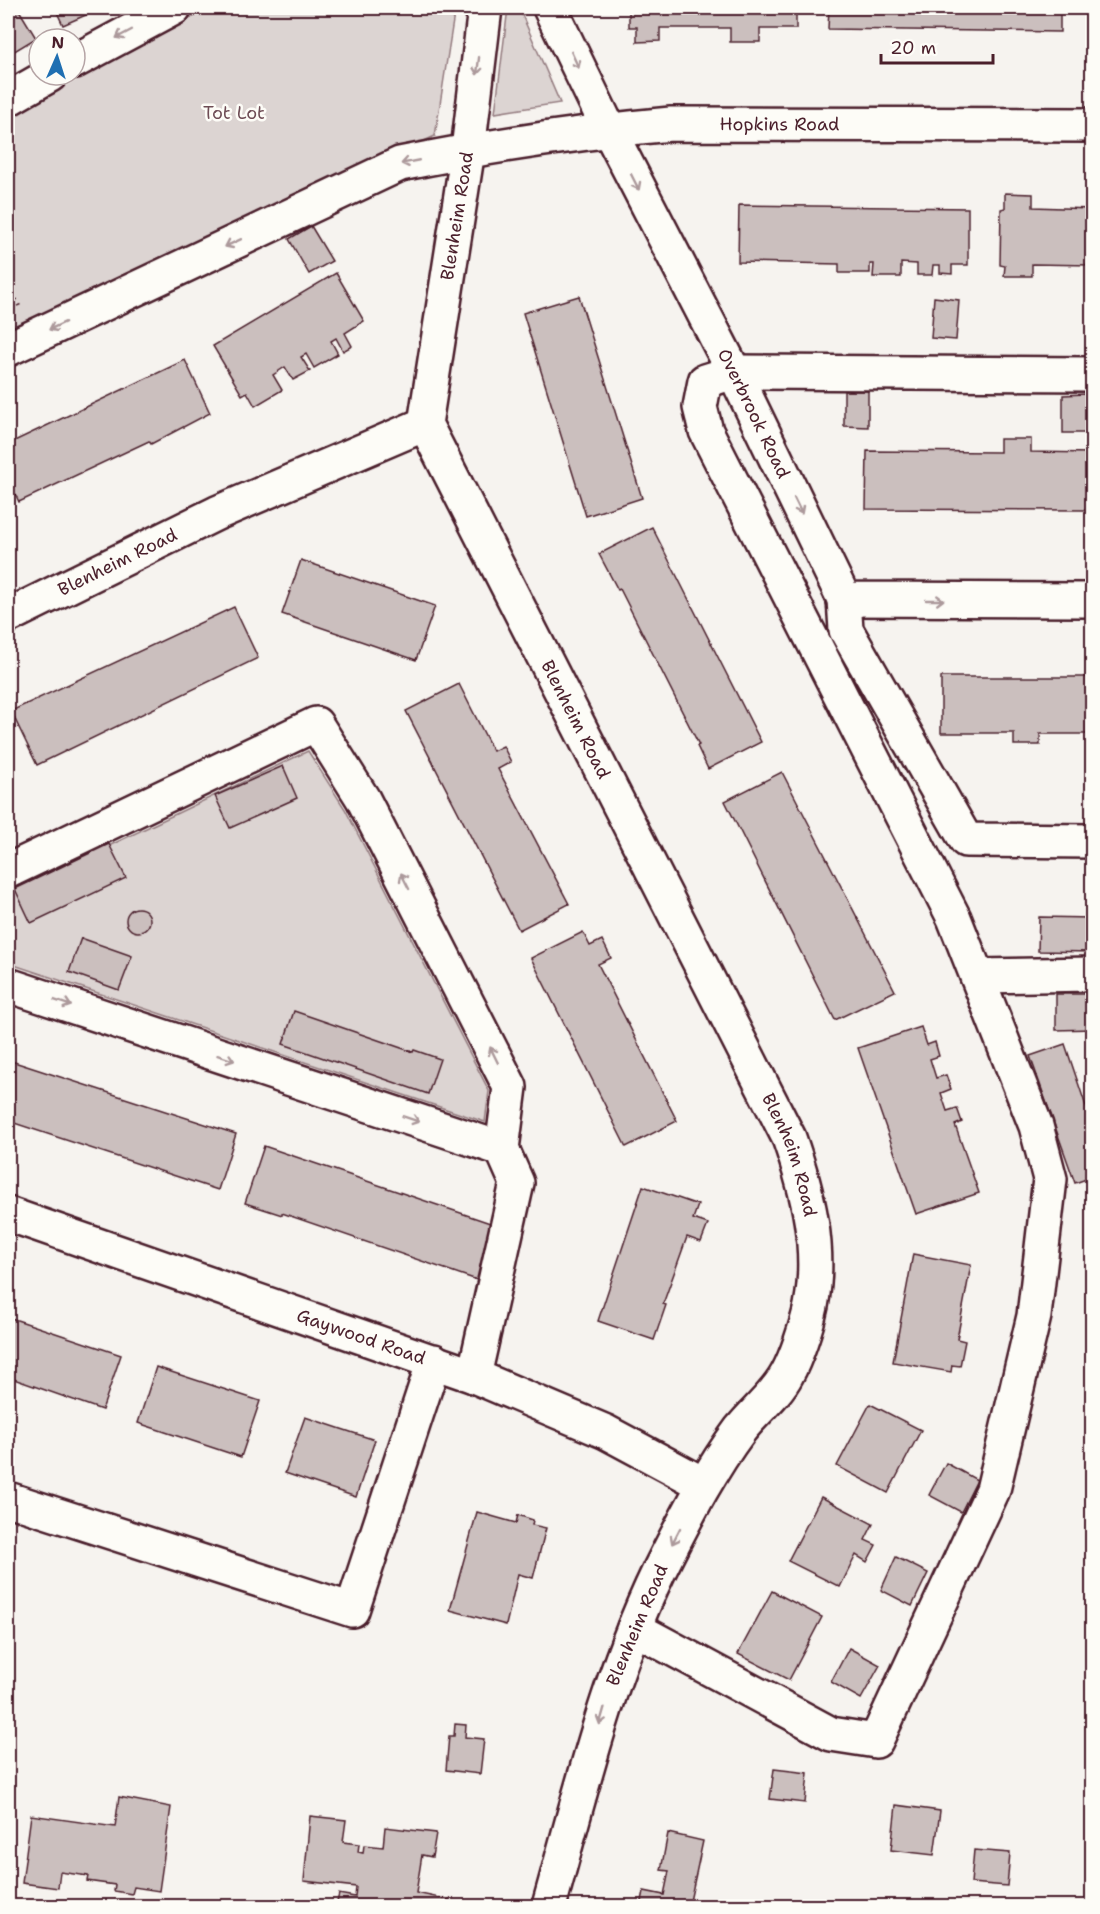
<svg xmlns="http://www.w3.org/2000/svg" width="1100" height="1914" viewBox="0 0 1100 1914" font-family="'Shantell Sans',sans-serif">
<rect width="100%" height="100%" fill="#f6f3ef"/>
<filter id="ink" filterUnits="userSpaceOnUse"><feTurbulence type="fractalNoise" baseFrequency=".0167" numOctaves="2"/><feDisplacementMap in="SourceGraphic" scale="12" xChannelSelector="R" yChannelSelector="G"/><feConvolveMatrix kernelMatrix="1 2 1 2 8 2 1 2 1" color-interpolation-filters="sRGB"/></filter>
<g filter="url(#ink)">
<g fill="#dcd4d2" stroke="#937a7e" stroke-width="1.5">
<polygon points="210,8 455,8 435,136 8,331 8,111 24,100"/>
<polygon points="508,8 519,8 560,103 495,113"/>
<polygon points="308,751 345,809 489,1091 485,1122 8,963 8,894"/>
</g>
<g fill="#cbbfbe" stroke="#4a1f2b" stroke-width="1.5">
<polygon points="55,8 94,8 95,11 63,25"/>
<polygon points="629,8 796,8 796,29 760,29 760,42 730,42 730,28 660,28 660,41 637,42 637,27 629,27"/>
<polygon points="829,8 1060,8 1060,32 828,29"/>
<polygon points="19,10 36,38 8,55 8,17"/>
<polygon points="1005,193 1033,194 1033,207 1092,209 1092,265 1032,264 1032,276 1004,276 1005,266 1000,265 1001,209 1005,208"/>
<polygon points="739,205 968,208 968,265 952,265 952,274 940,273 940,265 933,265 932,275 917,275 917,264 901,263 901,277 873,277 874,264 870,264 870,273 839,273 839,264 738,262"/>
<polygon points="311,226 332,261 309,274 289,239"/>
<polygon points="336,273 364,321 345,333 352,346 343,351 336,338 331,341 338,354 314,368 306,354 301,357 310,371 293,380 285,367 273,375 282,390 255,406 247,392 242,395 213,346"/>
<polygon points="579,296 642,498 586,516 523,313"/>
<polygon points="934,297 959,300 956,340 931,338"/>
<polygon points="185,360 210,413 151,444 149,441 19,502 8,479 8,444"/>
<polygon points="844,391 868,391 868,427 844,426"/>
<polygon points="1086,394 1087,433 1063,433 1063,395"/>
<polygon points="1000,439 1031,439 1031,452 1092,453 1092,510 866,509 867,451 1000,452"/>
<polygon points="652,527 761,742 708,769 697,746 699,745 620,589 618,590 599,554"/>
<polygon points="301,560 435,606 416,660 282,614"/>
<polygon points="234,607 258,658 37,765 11,711"/>
<polygon points="1089,663 1092,663 1092,734 1040,734 1040,745 1014,745 1014,733 941,733 941,677 1089,677"/>
<polygon points="459,684 493,751 503,746 511,762 498,769 569,904 519,930 406,711"/>
<polygon points="283,766 297,798 230,828 215,796"/>
<polygon points="782,772 895,991 835,1020 725,801"/>
<polygon points="109,844 126,878 31,923 15,889"/>
<circle cx="138" cy="920" r="12"/>
<polygon points="1039,917 1092,918 1092,952 1038,951"/>
<polygon points="583,932 590,946 602,940 611,958 598,964 677,1121 626,1147 531,958"/>
<polygon points="81,938 132,956 119,990 69,972"/>
<polygon points="1056,994 1092,994 1092,1029 1056,1030"/>
<polygon points="294,1011 413,1052 414,1050 440,1059 428,1094 283,1044"/>
<polygon points="921,1027 927,1045 935,1042 939,1056 930,1059 936,1078 946,1075 951,1089 941,1093 947,1111 957,1108 962,1122 955,1125 979,1193 916,1214 858,1048"/>
<polygon points="1065,1044 1092,1124 1092,1177 1075,1183 1030,1056"/>
<polygon points="8,1060 236,1134 218,1190 8,1121"/>
<polygon points="264,1146 496,1225 477,1280 282,1213 282,1215 245,1203"/>
<polygon points="643,1186 698,1205 693,1219 708,1224 701,1242 687,1237 663,1304 666,1305 654,1340 598,1321"/>
<polygon points="913,1254 971,1265 957,1339 965,1341 960,1366 952,1365 951,1372 893,1362"/>
<polygon points="8,1317 121,1355 102,1410 8,1377"/>
<polygon points="156,1367 260,1401 241,1457 138,1423"/>
<polygon points="870,1404 921,1430 888,1493 837,1466"/>
<polygon points="305,1417 375,1440 356,1497 285,1473"/>
<polygon points="946,1463 977,1480 961,1512 929,1495"/>
<polygon points="821,1497 873,1524 865,1540 876,1545 867,1562 856,1555 840,1587 788,1561"/>
<polygon points="477,1512 516,1523 518,1515 533,1520 532,1525 546,1528 533,1578 518,1574 506,1625 450,1610"/>
<polygon points="896,1557 928,1573 912,1606 881,1590"/>
<polygon points="772,1591 822,1617 789,1680 738,1654"/>
<polygon points="849,1648 880,1665 861,1699 831,1682"/>
<polygon points="455,1724 466,1725 465,1737 484,1739 480,1774 446,1770 449,1736 454,1736"/>
<polygon points="774,1769 808,1773 805,1803 770,1799"/>
<polygon points="119,1797 171,1807 159,1891 134,1887 132,1894 114,1891 115,1885 87,1881 88,1876 60,1872 58,1888 22,1883 31,1815 115,1827"/>
<polygon points="896,1805 940,1811 934,1855 891,1850"/>
<polygon points="310,1816 346,1820 343,1842 359,1844 358,1852 363,1853 364,1845 383,1847 385,1827 436,1833 432,1857 422,1855 416,1893 449,1900 447,1906 336,1906 339,1894 355,1897 356,1887 304,1881"/>
<polygon points="668,1833 703,1841 689,1906 641,1906 644,1891 664,1895 669,1871 661,1870"/>
<polygon points="974,1850 1010,1853 1007,1886 971,1883"/>
<polygon points="717,1899 742,1902 741,1906 716,1906"/>
</g>
<g fill="none" stroke-linecap="round" stroke-linejoin="round">
<defs>
<g id="minor">
<path id="s1" d="M485,8l-17,142 -43,274 364,714c19,54 33,111 22,168 -4,19 -15,52 -24,68 -11,21 -33,38 -47,56 -29,39 -51,82 -73,125 -57,111 -85,233 -118,351"/>
<path id="s2" d="M550,8l59,122 125,242 110,227 248,1"/>
<polyline points="75,61 174,8"/>
<polyline points="8,99 50,75"/>
<path id="s3" d="M8,349l392,-185c90,-18 180,-32 271,-40l421,1"/>
<polyline points="844,599 846,630 966,840 1092,841"/>
<path id="s4" d="M8,616l209,-103 208,-89"/>
<polyline points="8,871 316,724 363,799 510,1087 502,1149 8,985"/>
<polyline points="977,976 1092,974"/>
<path id="s5" d="M8,1214l466,162 132,56 97,52"/>
<polyline points="474,1376 517,1183 502,1149"/>
<polyline points="8,1499 352,1610 434,1361"/>
<polyline points="634,1628 831,1734 876,1741 993,1490 1034,1316 1050,1179 1036,1126 954,918 706,431 700,407 705,381 734,372 1092,374"/>
</g>
</defs>
<use href="#minor" stroke="#4a1f2b" stroke-width="38"/>
<polyline stroke="#4a1f2b" stroke-width="4" stroke-dasharray="1.5 4.5" stroke-linecap="butt" points="8,283 19,306"/>
<use href="#minor" stroke="#fdfcf7" stroke-width="33"/>
</g>
<defs><path id="oneway-shaft" d="M-6 0H5M1.5-3L5.5 0L1.5 3" fill="none" stroke-width="1.6" stroke-linecap="round" stroke-linejoin="round" transform="scale(1.5)"/></defs>
<g stroke="#ac999b">
<use href="#oneway-shaft" transform="translate(124 34) rotate(152)"/>
<use href="#oneway-shaft" transform="translate(575 60) rotate(65)"/>
<use href="#oneway-shaft" transform="translate(478 66) rotate(97)"/>
<use href="#oneway-shaft" transform="translate(410 162) rotate(169)"/>
<use href="#oneway-shaft" transform="translate(635 182) rotate(63)"/>
<use href="#oneway-shaft" transform="translate(233 243) rotate(155)"/>
<use href="#oneway-shaft" transform="translate(57 326) rotate(155)"/>
<use href="#oneway-shaft" transform="translate(798 506) rotate(64)"/>
<use href="#oneway-shaft" transform="translate(935 600)"/>
<use href="#oneway-shaft" transform="translate(405 881) rotate(-117)"/>
<use href="#oneway-shaft" transform="translate(63 1003) rotate(19)"/>
<use href="#oneway-shaft" transform="translate(494 1055) rotate(-116)"/>
<use href="#oneway-shaft" transform="translate(226 1058) rotate(18)"/>
<use href="#oneway-shaft" transform="translate(411 1119) rotate(18)"/>
<use href="#oneway-shaft" transform="translate(676 1536) rotate(117)"/>
<use href="#oneway-shaft" transform="translate(602 1716) rotate(106)"/>
</g>
</g>
<g text-anchor="middle" dominant-baseline="central" stroke-width="5" stroke-linejoin="round" paint-order="stroke">
<g font-size="18" fill="#6e4c55" stroke="#fdfcf7">
<text x="234" y="113">Tot Lot</text>
</g>
<g font-size="18" fill="#4a1f2b" stroke="#fdfcf7">
<text stroke="none"><textPath href="#s3" startOffset="816">Hopkins Road</textPath></text>
<text transform="translate(457 216) rotate(-81)">Blenheim Road</text>
<text stroke="none"><textPath href="#s2" startOffset="454">Overbrook Road</textPath></text>
<text stroke="none"><textPath href="#s4" startOffset="122">Blenheim Road</textPath></text>
<text stroke="none"><textPath href="#s1" startOffset="752">Blenheim Road</textPath></text>
<text stroke="none"><textPath href="#s1" startOffset="1238">Blenheim Road</textPath></text>
<text stroke="none"><textPath href="#s5" startOffset="374">Gaywood Road</textPath></text>
<text transform="translate(637 1625) rotate(-67)">Blenheim Road</text>
</g>
</g>
<rect width="1100" height="1914" fill="none" stroke="#fdfcf7" stroke-width="30"/>
<rect x="15" y="15" width="1070" height="1884" fill="none" stroke="#4a1f2b" stroke-width="2" filter="url(#ink)"/>
<g transform="translate(57 57) rotate(3)"><circle r="28" fill="#fdfcf7" stroke="#b5a4a5" stroke-width="1.5"/>
<path d="M0-4.5L10 22L0 15L-10 22Z" fill="#1f6fb2"/>
<text y="-9" font-size="16" font-weight="bold" text-anchor="middle" fill="#4a1f2b">N</text>
</g>
<path d="M881 54v9h112v-9" fill="none" stroke="#4a1f2b" stroke-width="3"/>
<text x="890" y="54" font-size="18" fill="#4a1f2b" stroke="#fdfcf7" stroke-width="4.5" paint-order="stroke">20 m</text>
</svg>
